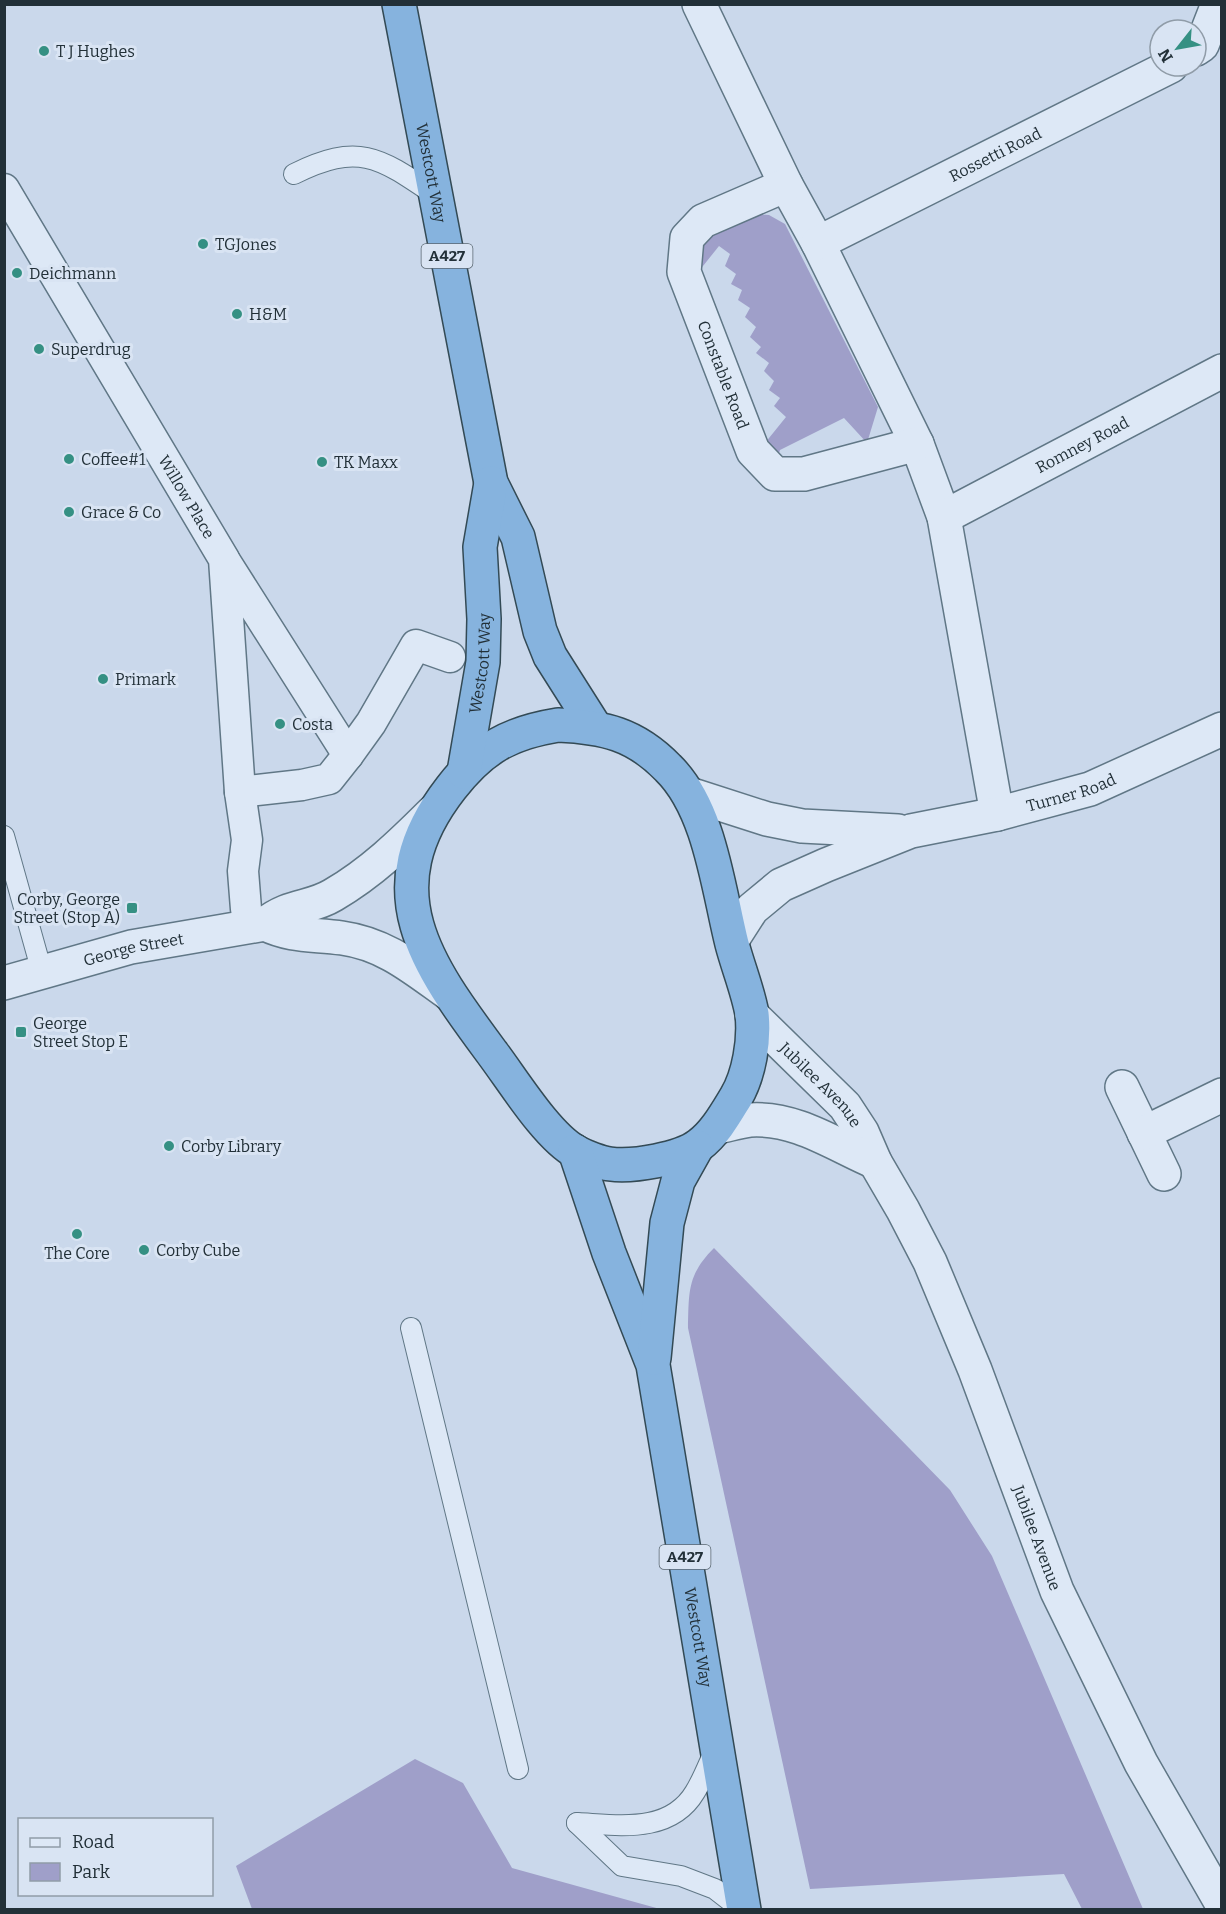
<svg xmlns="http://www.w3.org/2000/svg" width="1226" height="1914" viewBox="0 0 1226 1914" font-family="Bitter,serif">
<rect width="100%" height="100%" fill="#cad8eb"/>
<g fill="#9f9fc9">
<path d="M754,214l15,1 16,9 93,183 -11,36 -23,-25 -64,32 -5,16 -10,-23 21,-26 -12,-11 6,-8 -11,-8 5,-9 -10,-10 5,-8 -13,-10 5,-6 -11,-10 6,-10 -11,-10 5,-9 -12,-8 4,-10 -11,-6 5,-10 -11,-8 5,-12 -11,-8 -20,25c-1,-39 22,-46 55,-57z"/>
<path d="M714,1248l236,242 42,66 151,353h-61l-18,-35 -254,15 -122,-561c1,-36 -1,-53 26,-80z"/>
<polygon points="415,1759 463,1783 512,1868 660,1909 252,1909 236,1866"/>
</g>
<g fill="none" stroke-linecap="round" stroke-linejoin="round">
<defs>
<g id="service">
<path d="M294,174c65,-32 85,-17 141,21"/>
<polyline points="4,836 42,972"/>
<polyline points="411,1328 518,1769"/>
<polyline points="577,1823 622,1866 681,1876 715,1889 742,1910"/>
<path d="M577,1823c42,2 93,11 118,-31 8,-13 14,-29 20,-42"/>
</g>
<g id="pedestrian">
<path id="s1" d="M4,189l220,370 16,233 7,48 -4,31 3,38"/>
<polyline points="225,561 348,755 329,779 302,785 240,792"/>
<polyline points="348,755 371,723 416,645 450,657"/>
</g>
<g id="minor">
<polyline points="699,4 786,185 818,243 917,444 944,517 997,814"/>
<polyline points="1196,49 1202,45 1218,4"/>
<path id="s2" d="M786,185l-83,36 -16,17 -3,34 69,179 22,23h29l113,-30"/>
<path id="s3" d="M818,243l353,-177"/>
<path id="s4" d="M944,517l278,-146"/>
<polyline points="689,794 767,819 802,826 898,831"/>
<path d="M265,924c27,13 48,10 77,14 43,6 71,30 106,55"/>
<path id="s5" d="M732,940l20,-31 29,-24 45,-20 85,-34 86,-17 93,-25 132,-60"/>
<path id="s6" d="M4,983l127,-36 134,-23c25,-20 45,-15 68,-29 38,-22 69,-52 100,-83"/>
<polyline points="1122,1087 1164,1174"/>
<polyline points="1144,1133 1222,1095"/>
</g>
<g id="tertiary">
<path id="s7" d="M752,1015l93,91 17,26 13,30 28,48 27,52 45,108 82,221 84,172 81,141"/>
<path d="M718,1127c10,-2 22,-6 32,-7 46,-3 85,25 125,42"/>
</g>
<g id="trunk">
<path id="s8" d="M399,4l92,479 27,54 22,94 10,25 45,71"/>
<path d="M558,725c46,2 77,9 110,43 42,41 50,120 64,176 6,23 16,47 20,70 3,26 -3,61 -16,83 -11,18 -21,36 -37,48 -18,14 -66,22 -89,19 -9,-1 -25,-7 -34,-12 -29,-16 -62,-70 -83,-98 -66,-89 -122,-163 -42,-266 31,-40 58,-55 107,-63z"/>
<path id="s9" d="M464,772l19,-110 1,-43 -4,-72 11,-64"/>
<path id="s10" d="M575,1151l34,102 44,112 91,545"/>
<polyline points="654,1358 667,1223 678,1181 697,1147"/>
</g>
</defs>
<use href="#service" stroke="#607786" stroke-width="22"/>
<use href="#pedestrian" stroke="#607786" stroke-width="33"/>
<use href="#minor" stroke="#607786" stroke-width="36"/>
<use href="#tertiary" stroke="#607786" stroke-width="36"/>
<use href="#trunk" stroke="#334a55" stroke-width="36"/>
<use href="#service" stroke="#dde8f6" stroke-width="20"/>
<use href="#pedestrian" stroke="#dde8f6" stroke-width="30"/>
<use href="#minor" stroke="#dde8f6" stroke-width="33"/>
<use href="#tertiary" stroke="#dde8f6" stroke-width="33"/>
<use href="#trunk" stroke="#86b3de" stroke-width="33"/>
</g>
<g fill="#359083" stroke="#d9e4f3" stroke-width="2">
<circle cx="44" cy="51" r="6"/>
<circle cx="203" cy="244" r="6"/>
<circle cx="17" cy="273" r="6"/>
<circle cx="237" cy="314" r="6"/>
<circle cx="39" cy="349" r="6"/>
<circle cx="69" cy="459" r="6"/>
<circle cx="322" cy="462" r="6"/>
<circle cx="69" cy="512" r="6"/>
<circle cx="103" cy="679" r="6"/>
<circle cx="280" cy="724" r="6"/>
<rect x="126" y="902" width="12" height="12" rx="3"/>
<rect x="15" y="1026" width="12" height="12" rx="3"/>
<circle cx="169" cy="1146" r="6"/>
<circle cx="77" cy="1234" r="6"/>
<circle cx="144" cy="1250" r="6"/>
</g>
<g text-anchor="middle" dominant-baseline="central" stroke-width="6" stroke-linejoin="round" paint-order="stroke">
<g fill="#d9e4f3" stroke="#596670" stroke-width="1.5">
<rect x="421.5" y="244" width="51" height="24" rx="4.5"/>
<rect x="659.5" y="1545" width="51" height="24" rx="4.5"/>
</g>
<g font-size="15" font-weight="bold" fill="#223038">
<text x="447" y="256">A427</text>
<text x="685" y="1557">A427</text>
</g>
<g font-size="16" fill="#223038" stroke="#d9e4f3" text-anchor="start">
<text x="56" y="51">T J Hughes</text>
<text x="215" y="244">TGJones</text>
<text x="29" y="273">Deichmann</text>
<text x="249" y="314">H&amp;M</text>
<text x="51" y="349">Superdrug</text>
<text x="81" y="459">Coffee#1</text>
<text x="334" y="462">TK Maxx</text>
<text x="81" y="512">Grace &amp; Co</text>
<text x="115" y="679">Primark</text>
<text x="292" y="724">Costa</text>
<text x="120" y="899" text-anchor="end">Corby, George<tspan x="120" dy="18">Street (Stop A)</tspan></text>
<text x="33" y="1023">George<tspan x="33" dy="18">Street Stop E</tspan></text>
<text x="181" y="1146">Corby Library</text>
<text x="156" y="1250">Corby Cube</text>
<text x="77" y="1253" text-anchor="middle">The Core</text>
</g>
<g font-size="16" fill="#223038" stroke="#d9e4f3">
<text stroke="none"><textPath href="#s3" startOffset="198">Rossetti Road</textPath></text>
<text stroke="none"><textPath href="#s8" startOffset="172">Westcott Way</textPath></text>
<text stroke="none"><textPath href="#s2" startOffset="258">Constable Road</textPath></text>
<text stroke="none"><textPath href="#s4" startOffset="156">Romney Road</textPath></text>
<text stroke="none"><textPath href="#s1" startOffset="358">Willow Place</textPath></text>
<text stroke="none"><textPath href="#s9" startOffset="110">Westcott Way</textPath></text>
<text stroke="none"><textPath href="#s5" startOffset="380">Turner Road</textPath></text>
<text stroke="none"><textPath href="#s6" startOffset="134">George Street</textPath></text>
<text stroke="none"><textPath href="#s7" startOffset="98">Jubilee Avenue</textPath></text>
<text stroke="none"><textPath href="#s7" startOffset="604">Jubilee Avenue</textPath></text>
<text stroke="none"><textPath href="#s10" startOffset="504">Westcott Way</textPath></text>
</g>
</g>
<rect width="1226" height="1914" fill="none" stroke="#223038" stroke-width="12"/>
<rect x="18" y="1818" width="195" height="78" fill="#d9e4f3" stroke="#909ca8" stroke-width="1.5"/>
<rect x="30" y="1838" width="30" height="9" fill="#dde8f6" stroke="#909ca8" stroke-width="1.5"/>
<text x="72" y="1848" font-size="18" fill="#223038">Road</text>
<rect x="30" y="1863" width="30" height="18" fill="#9f9fc9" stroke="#909ca8" stroke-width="1.5"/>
<text x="72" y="1878" font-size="18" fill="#223038">Park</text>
<g transform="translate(1178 48) rotate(239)"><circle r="28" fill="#d9e4f3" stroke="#909ca8" stroke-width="1.5"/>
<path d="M0-4.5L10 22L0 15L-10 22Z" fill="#359083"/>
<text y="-9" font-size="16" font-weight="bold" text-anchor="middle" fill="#223038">N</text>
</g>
</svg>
